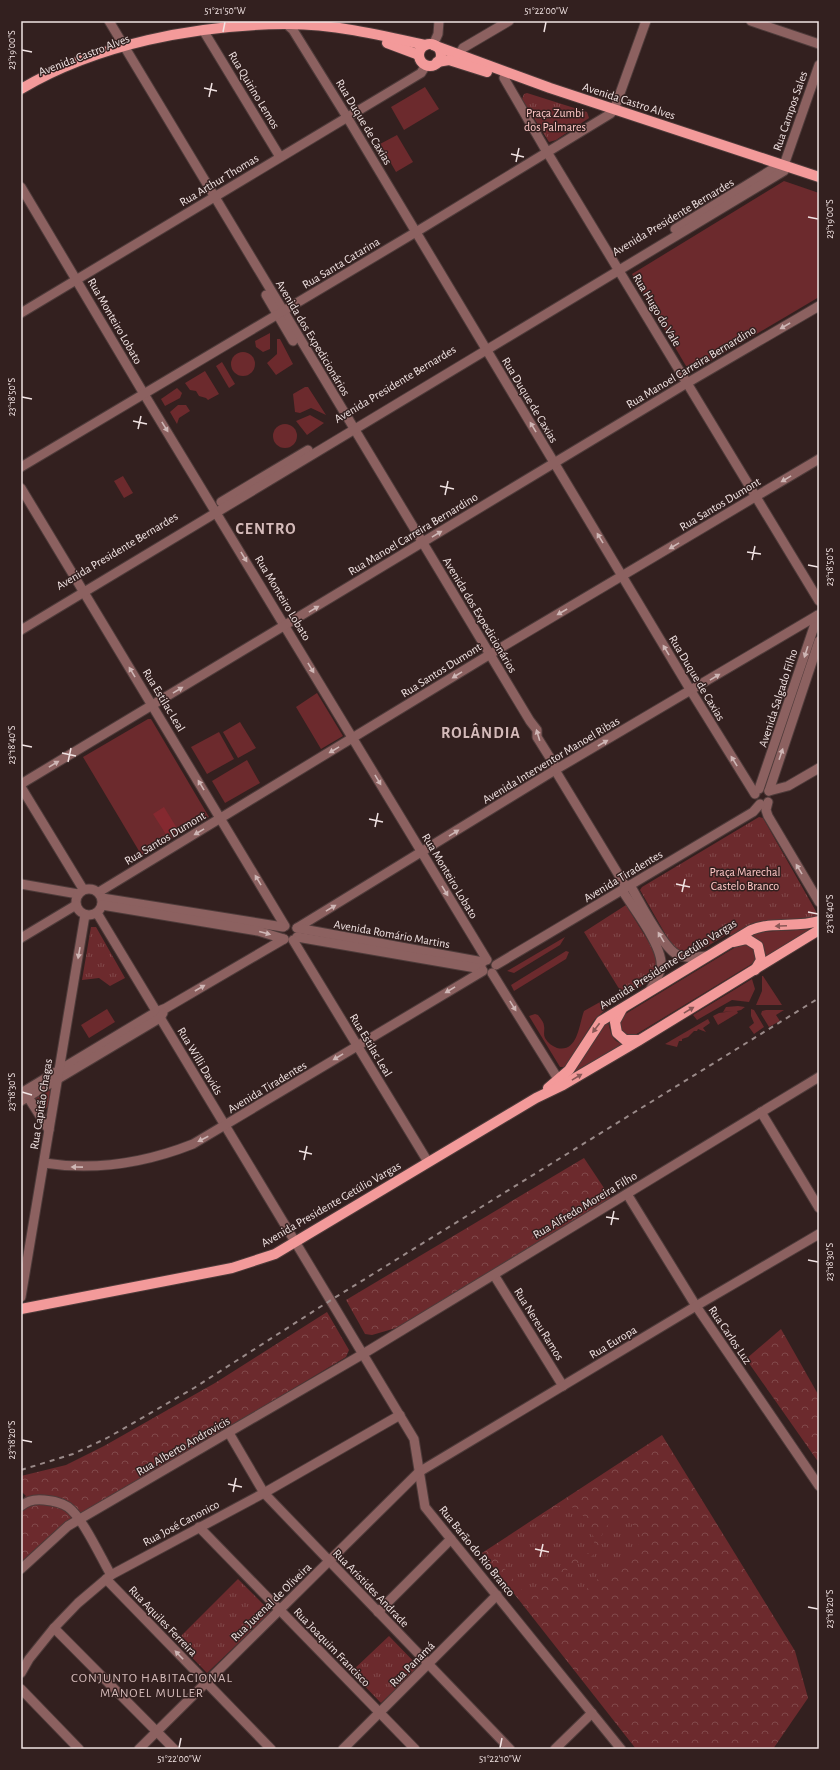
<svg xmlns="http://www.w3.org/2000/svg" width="840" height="1770" viewBox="0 0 840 1770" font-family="'Alegreya Sans',sans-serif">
<defs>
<pattern id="forest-crowns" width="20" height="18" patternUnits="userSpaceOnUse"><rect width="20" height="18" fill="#6c2a2d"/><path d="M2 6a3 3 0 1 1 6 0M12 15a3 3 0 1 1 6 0" fill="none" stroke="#81494b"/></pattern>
<pattern id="park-tufts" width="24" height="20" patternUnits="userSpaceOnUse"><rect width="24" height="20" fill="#6c2a2d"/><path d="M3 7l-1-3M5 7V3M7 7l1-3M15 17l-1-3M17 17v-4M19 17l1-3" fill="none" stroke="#81494b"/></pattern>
</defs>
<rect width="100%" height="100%" fill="#33201f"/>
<g fill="#6c2a2d">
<polygon points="425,87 439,109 404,130 391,107"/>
<polygon points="397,135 413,162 396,172 380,144"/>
<polygon points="784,181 819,193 819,297 697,369 686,366 632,274"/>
<polygon points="270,333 270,349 263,352 256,347 255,341"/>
<polygon points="277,339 280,339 293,364 276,375 267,363 277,354"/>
<circle cx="243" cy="364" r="12"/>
<polygon points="222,362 235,384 229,388 216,366"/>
<polygon points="205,371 219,394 208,400 206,398 199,396 196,391 190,390 185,383"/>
<polygon points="305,387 308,387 326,415 311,408 300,413 295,412 293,394"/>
<polygon points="177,388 182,393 180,398 165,406 161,399"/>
<polygon points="178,405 186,405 190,411 179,418 177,424 170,412"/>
<polygon points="310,415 324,423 307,435 296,421"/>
<circle cx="285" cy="436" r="12"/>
<polygon points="123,476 133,493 124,498 114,481"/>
<polygon points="317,693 343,736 321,749 296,707"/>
<polygon points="148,719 151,719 209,817 142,856 83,757"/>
<polygon points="240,722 256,748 238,758 223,732"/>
<polygon points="219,732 234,759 207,774 191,747"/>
<polygon points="247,760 260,783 225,803 212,781"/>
<polygon points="814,929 766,958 762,943 750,935 758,932"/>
<polygon points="565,937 560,945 514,973 507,971"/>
<path d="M746,944l7,3 3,5 -1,10 -120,73 -7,1c-9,-6 -9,-10 -6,-20l117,-71z"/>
<polygon points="566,951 569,952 566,959 514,991 511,985"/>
<polygon points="762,976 763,976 782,1005 756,1005 762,991"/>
<polygon points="752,979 755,989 749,1002 732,1000 697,1020 693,1015"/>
<path d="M600,1002l6,2 -1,6 -10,9 -30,48h-5l-31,-51 6,-2 3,1c2,3 6,7 6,11 1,4 -1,8 1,12 3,5 7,8 12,10 21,5 22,-24 27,-37z"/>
<polygon points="738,1006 745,1007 741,1010 737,1011 738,1013 718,1025 713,1016 719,1013 733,1011 723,1012 726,1007"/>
<polygon points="107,1009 115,1022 89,1038 81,1025"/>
<polygon points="751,1009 754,1010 764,1027 754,1034 749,1027 754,1023 751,1016"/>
<polygon points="766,1010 784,1010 776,1015 780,1021 769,1027 761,1014 762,1011"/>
<polygon points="708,1019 710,1023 703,1028 706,1032 698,1029 697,1031 694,1031 688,1037 682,1039 682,1041 679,1041 677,1047 665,1044"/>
<path d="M608,1022c3,10 3,19 15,22l-50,29 31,-50z"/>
</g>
<g fill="url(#forest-crowns)">
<polygon points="584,1158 612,1200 403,1326 372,1335 365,1334 346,1300"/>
<polygon points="327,1312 349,1350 346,1357 53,1533 21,1562 21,1501 26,1496 21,1491 21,1476 66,1465 104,1446 215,1383"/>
<polygon points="781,1329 819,1396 819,1463 746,1359"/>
<polygon points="662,1435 795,1651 808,1698 773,1749 636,1749 482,1553"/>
</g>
<g fill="url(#park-tufts)">
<polygon points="527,93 587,112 589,118 556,140 549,142 522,99 524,94"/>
<polygon points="759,817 763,818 818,915 816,918 750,925 734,935 726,935 701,950 693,953 678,950 671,944 640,890 642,887"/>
<polygon points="626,905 655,952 658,966 650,981 629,993 621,991 618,987 584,932"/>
<polygon points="91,927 96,927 125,978 110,986 99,978 82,980"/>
<polygon points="48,1090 50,1091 50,1093 48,1107 43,1111 40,1109 35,1099"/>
<path d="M564,1503c9,4 18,10 23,18 3,6 3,12 8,17 -4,25 -17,13 -31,25 -3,3 -3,8 -7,11 -9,8 -21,14 -30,22l-37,-45z"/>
<path d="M619,1520c24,3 26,20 13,37l-40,26 -6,7 -5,1h-5l-5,-4 -4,-5 -1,-8 2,-6c8,-6 18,-6 25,-13 13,-12 3,-30 26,-35z"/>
<polygon points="238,1579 271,1612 207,1673 176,1641"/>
<polygon points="389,1636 419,1667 381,1703 351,1672"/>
</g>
<polygon fill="#852930" points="164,807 178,830 167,836 153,814"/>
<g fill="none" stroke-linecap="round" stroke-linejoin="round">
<defs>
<g id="minor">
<polyline points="109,21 530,721 537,730 537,737 557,769"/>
<polyline points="751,21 819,44"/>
<polyline points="284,22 293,30 347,117 691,691 755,794"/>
<polyline points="203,30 280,157"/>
<polyline points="433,45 438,34 439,21"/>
<polyline points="459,55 463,48 509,21"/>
<polyline points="506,72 504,78 544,147 819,601"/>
<polyline points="784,165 819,65"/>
<polyline points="21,187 144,394 487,960"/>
<polyline points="675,229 781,164"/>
<polyline points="266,295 293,341"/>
<polyline points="21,313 421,73 426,65"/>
<polyline points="21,467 416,232 610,114 614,110 646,21"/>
<polyline points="21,488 285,926"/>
<polyline points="221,502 308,450"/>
<polyline points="21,630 784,171 786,166"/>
<polyline points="555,770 626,887"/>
<polyline points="21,784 687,383 819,306"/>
<polyline points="21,787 83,889"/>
<polyline points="759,789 818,615"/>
<polyline points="769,791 819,641"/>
<polyline points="769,791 788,786 819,768"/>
<polyline points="768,802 766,810 768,816 819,902"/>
<polyline points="21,884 78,894"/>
<path d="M630,885c9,15 33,64 48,70 9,4 18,2 28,1"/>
<circle cx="89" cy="902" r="13"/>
<path d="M622,890c11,18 42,57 39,77 -1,8 -7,16 -11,23"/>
<polyline points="99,892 497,650 819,459"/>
<polyline points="102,898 283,927"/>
<polyline points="102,905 258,931 284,939"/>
<polyline points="97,913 414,1439 425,1507 621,1749"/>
<polyline points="297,928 555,770 818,615"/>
<polyline points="297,928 483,962"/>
<polyline points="297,937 482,969"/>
<polyline points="21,938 76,905"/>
<polyline points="293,940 428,1162"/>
<polyline points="496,965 753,812 760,804"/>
<polyline points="492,973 558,1079"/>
<polyline points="21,1093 156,1012 166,1008 284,939"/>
<polyline points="28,1097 49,1130"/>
<polyline points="21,1101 160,1018 163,1013"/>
<polyline points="761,1112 819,1208"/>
<path d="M44,1163c51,8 101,0 149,-19l290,-173"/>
<polyline points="627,1194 696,1306 819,1486"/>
<polyline points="494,1275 563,1386"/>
<polyline points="21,1297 85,915"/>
<polyline points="229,1433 264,1493 510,1749"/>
<path d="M21,1506c6,-5 15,-7 23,-6 9,1 17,2 24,7 15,11 33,51 43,68"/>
<polyline points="199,1527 415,1749"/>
<polyline points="21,1569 68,1526 363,1354 819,1077"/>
<polyline points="106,1579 271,1749"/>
<polyline points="378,1612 451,1539"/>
<polyline points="54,1628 174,1749"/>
<polyline points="21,1673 29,1659 54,1628 78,1603 111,1575 264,1493 400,1415"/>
<polyline points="21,1689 79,1749"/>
<polyline points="139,1749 419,1472 696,1306 819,1234"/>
<polyline points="343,1749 497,1595"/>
<polyline points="555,1749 592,1713"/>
</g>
<g id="major">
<polyline points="387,43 419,55"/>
<circle cx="430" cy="55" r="11"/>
<polyline points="433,45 550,88 819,177"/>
<polyline points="437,62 449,60 487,72"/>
<path d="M21,89c76,-45 175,-64 263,-65 44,-1 97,11 141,21"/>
<polyline points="734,942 747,939 758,946 761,960 755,970"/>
<polyline points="622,1009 615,1022 617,1033 625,1040 639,1040"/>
<path d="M548,1088l21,-18 32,-49 150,-91c21,-9 46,-2 68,-9"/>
<polyline points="21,1309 232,1268 275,1254 536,1098 563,1085 638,1041 819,930"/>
</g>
</defs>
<use href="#minor" stroke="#4e3b3a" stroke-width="11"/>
<use href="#major" stroke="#4e3b3a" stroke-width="12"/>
<use href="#minor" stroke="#8c6160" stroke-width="9"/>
<use href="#major" stroke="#f39a9a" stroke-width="10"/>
<polyline stroke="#998988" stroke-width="2" stroke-dasharray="5 5" stroke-linecap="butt" points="21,1470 73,1454 107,1438 194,1388 331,1300 819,998"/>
</g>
<defs><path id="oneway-solid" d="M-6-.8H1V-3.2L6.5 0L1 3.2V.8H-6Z"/></defs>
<g fill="#ceb6b5">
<use href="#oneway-solid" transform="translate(785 326) rotate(150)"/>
<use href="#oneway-solid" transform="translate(165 427) rotate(58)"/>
<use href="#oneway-solid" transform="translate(533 427) rotate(-121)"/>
<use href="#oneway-solid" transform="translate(786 479) rotate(149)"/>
<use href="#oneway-solid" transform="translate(437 534) rotate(-31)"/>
<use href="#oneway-solid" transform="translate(600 538) rotate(-121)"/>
<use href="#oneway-solid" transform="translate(674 546) rotate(149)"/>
<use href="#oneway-solid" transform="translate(244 557) rotate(59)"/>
<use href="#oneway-solid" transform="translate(314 609) rotate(-31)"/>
<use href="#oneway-solid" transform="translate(562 612) rotate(150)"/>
<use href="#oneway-solid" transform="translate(666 650) rotate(-121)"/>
<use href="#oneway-solid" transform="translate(806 652) rotate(108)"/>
<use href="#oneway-solid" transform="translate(311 668) rotate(59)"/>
<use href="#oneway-solid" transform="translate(132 672) rotate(-121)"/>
<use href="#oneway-solid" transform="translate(457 675) rotate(148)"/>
<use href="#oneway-solid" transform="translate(715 677) rotate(-31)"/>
<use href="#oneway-solid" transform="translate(178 690) rotate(-31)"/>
<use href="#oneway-solid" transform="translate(538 735) rotate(-107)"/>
<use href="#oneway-solid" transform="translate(603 743) rotate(-30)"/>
<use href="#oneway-solid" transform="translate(334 750) rotate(149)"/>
<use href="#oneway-solid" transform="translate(781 754) rotate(-71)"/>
<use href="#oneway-solid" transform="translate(734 761) rotate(-122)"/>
<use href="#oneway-solid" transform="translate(54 764) rotate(-31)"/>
<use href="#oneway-solid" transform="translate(378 780) rotate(59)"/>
<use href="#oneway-solid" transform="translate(201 785) rotate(-121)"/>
<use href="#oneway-solid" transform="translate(199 832) rotate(149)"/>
<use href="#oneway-solid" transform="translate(454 833) rotate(-32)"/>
<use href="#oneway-solid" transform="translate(799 869) rotate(-121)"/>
<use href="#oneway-solid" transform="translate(258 880) rotate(-121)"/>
<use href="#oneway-solid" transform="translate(445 891) rotate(59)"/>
<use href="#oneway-solid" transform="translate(331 908) rotate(-31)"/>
<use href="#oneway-solid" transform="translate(265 933) rotate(15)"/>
<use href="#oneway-solid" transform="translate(661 937) rotate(-121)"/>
<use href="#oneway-solid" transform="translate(79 953) rotate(100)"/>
<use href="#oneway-solid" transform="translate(200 988) rotate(-30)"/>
<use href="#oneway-solid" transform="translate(450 990) rotate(149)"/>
<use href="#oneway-solid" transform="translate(513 1006) rotate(58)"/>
<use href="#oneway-solid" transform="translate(338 1057) rotate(149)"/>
<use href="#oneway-solid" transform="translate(203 1139) rotate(153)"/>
<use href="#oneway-solid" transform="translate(77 1167) rotate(-179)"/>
<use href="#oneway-solid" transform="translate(179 1655) rotate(-134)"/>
</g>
<g fill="#895756">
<use href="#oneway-solid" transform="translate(781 926) rotate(178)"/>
<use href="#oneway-solid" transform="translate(689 1010) rotate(-31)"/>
<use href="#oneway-solid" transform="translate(596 1028) rotate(127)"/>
<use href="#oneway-solid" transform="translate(577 1077) rotate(-31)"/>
</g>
<path fill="none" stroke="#f1e3e3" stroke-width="1.5" d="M223,32l2,-10M544,32l2,-10M22,50l10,2M204,88l13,3M209,97l3,-14M511,154l13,3M516,162l3,-14M808,217l10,2M22,397l10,2M133,421l14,3M138,429l3,-13M440,486l14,3M445,495l3,-14M747,552l14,2M752,560l3,-14M808,565l10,2M22,745l10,2M62,753l14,3M68,762l3,-14M369,819l14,3M375,827l3,-14M676,884l14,3M682,892l3,-13M808,912l10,2M22,1092l10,3M299,1151l13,3M304,1160l3,-14M606,1217l13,2M611,1225l3,-14M808,1260l10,2M22,1440l10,2M228,1484l14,3M233,1492l3,-14M535,1549l14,3M540,1557l3,-13M808,1607l10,2M179,1748l2,-10M500,1748l2,-10"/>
<g text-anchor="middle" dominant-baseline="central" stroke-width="3" stroke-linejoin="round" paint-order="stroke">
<g font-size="12" fill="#f1e3e3" stroke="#33201f">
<text transform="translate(84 55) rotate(-21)">Avenida Castro Alves</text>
<text transform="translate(254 90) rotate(59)">Rua Quirino Lemos</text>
<text transform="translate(629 101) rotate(18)">Avenida Castro Alves</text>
<text transform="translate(790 111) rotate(-71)">Rua Campos Sales</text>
<text transform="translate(364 122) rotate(59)">Rua Duque de Caxias</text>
<text transform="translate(219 180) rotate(-31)">Rua Arthur Thomas</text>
<text transform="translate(673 217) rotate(-31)">Avenida Presidente Bernardes</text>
<text transform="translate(341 263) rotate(-31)">Rua Santa Catarina</text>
<text transform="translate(657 310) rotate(59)">Rua Hugo do Vale</text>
<text transform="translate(115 321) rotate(60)">Rua Monteiro Lobato</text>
<text transform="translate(313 338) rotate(59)">Avenida dos Expedicionários</text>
<text transform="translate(691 367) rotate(-31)">Rua Manoel Carreira Bernardino</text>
<text transform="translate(395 384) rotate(-31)">Avenida Presidente Bernardes</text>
<text transform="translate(530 400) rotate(59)">Rua Duque de Caxias</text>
<text transform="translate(720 504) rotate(-31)">Rua Santos Dumont</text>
<text transform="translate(413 534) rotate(-31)">Rua Manoel Carreira Bernardino</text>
<text transform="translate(117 551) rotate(-31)">Avenida Presidente Bernardes</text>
<text transform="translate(283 598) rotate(59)">Rua Monteiro Lobato</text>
<text transform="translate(480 615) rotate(59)">Avenida dos Expedicionários</text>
<text transform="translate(441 670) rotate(-32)">Rua Santos Dumont</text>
<text transform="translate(697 678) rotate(59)">Rua Duque de Caxias</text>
<text transform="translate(778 698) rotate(-72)">Avenida Salgado Filho</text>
<text transform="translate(164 700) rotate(59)">Rua Estilac Leal</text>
<text transform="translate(551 760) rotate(-31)">Avenida Interventor Manoel Ribas</text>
<text transform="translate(165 838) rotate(-31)">Rua Santos Dumont</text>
<text transform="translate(450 876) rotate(59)">Rua Monteiro Lobato</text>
<text transform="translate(623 876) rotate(-31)">Avenida Tiradentes</text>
<text transform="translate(392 934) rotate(10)">Avenida Romário Martins</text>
<text transform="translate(668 964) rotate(-32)">Avenida Presidente Getúlio Vargas</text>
<text transform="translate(371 1045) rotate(59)">Rua Estilac Leal</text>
<text transform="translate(200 1061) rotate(59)">Rua Willi Davids</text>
<text transform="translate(267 1087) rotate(-31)">Avenida Tiradentes</text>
<text transform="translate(41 1104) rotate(-81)">Rua Capitão Chagas</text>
<text transform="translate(331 1204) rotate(-30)">Avenida Presidente Getúlio Vargas</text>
<text transform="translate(585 1205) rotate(-31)">Rua Alfredo Moreira Filho</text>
<text transform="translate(539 1324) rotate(58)">Rua Nereu Ramos</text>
<text transform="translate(730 1335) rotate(56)">Rua Carlos Luz</text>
<text transform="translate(613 1342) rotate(-31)">Rua Europa</text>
<text transform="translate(183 1446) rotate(-30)">Rua Alberto Androvicis</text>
<text transform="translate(181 1523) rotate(-28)">Rua José Canonico</text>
<text transform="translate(477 1551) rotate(51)">Rua Barão do Rio Branco</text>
<text transform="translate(371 1588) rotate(46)">Rua Aristides Andrade</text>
<text transform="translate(271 1602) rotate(-44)">Rua Juvenal de Oliveira</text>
<text transform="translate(163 1621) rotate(46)">Rua Aquiles Ferreira</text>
<text transform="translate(332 1647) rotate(46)">Rua Joaquim Francisco</text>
<text transform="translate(412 1664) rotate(-45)">Rua Panamá</text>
</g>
<g font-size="12" fill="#ffc8c7" stroke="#33201f">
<text x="555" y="113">Praça Zumbi<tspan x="555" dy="14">dos Palmares</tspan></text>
<text x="745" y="872">Praça Marechal<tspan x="745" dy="14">Castelo Branco</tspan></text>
</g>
<g font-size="13" letter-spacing="1" fill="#d4bab9" stroke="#33201f">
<text x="152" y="1678">CONJUNTO HABITACIONAL<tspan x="152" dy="15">MANOEL MULLER</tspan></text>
</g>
<g font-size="16" font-weight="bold" letter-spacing="1" fill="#d4bab9" stroke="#33201f">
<text x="266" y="529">CENTRO</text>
<text x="481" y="733">ROLÂNDIA</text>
</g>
</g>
<rect width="840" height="1770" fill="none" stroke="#33201f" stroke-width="44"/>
<rect x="22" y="22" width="796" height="1726" fill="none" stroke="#f1e3e3" stroke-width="1.5"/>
<g font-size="10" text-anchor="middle" fill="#f1e3e3">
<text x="225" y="14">51°21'50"W</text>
<text x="546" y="14">51°22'00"W</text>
<text transform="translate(11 50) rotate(-90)" y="4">23°19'00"S</text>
<text transform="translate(829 219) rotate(-90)" y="4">23°19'00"S</text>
<text transform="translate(11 397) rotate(-90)" y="4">23°18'50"S</text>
<text transform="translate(829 567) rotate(-90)" y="4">23°18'50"S</text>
<text transform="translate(11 745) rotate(-90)" y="4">23°18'40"S</text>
<text transform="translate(829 914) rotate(-90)" y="4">23°18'40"S</text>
<text transform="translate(11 1092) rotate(-90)" y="4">23°18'30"S</text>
<text transform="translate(829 1262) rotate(-90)" y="4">23°18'30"S</text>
<text transform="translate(11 1440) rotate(-90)" y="4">23°18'20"S</text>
<text transform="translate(829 1609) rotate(-90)" y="4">23°18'20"S</text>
<text x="179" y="1762">51°22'00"W</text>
<text x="500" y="1762">51°22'10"W</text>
</g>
</svg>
